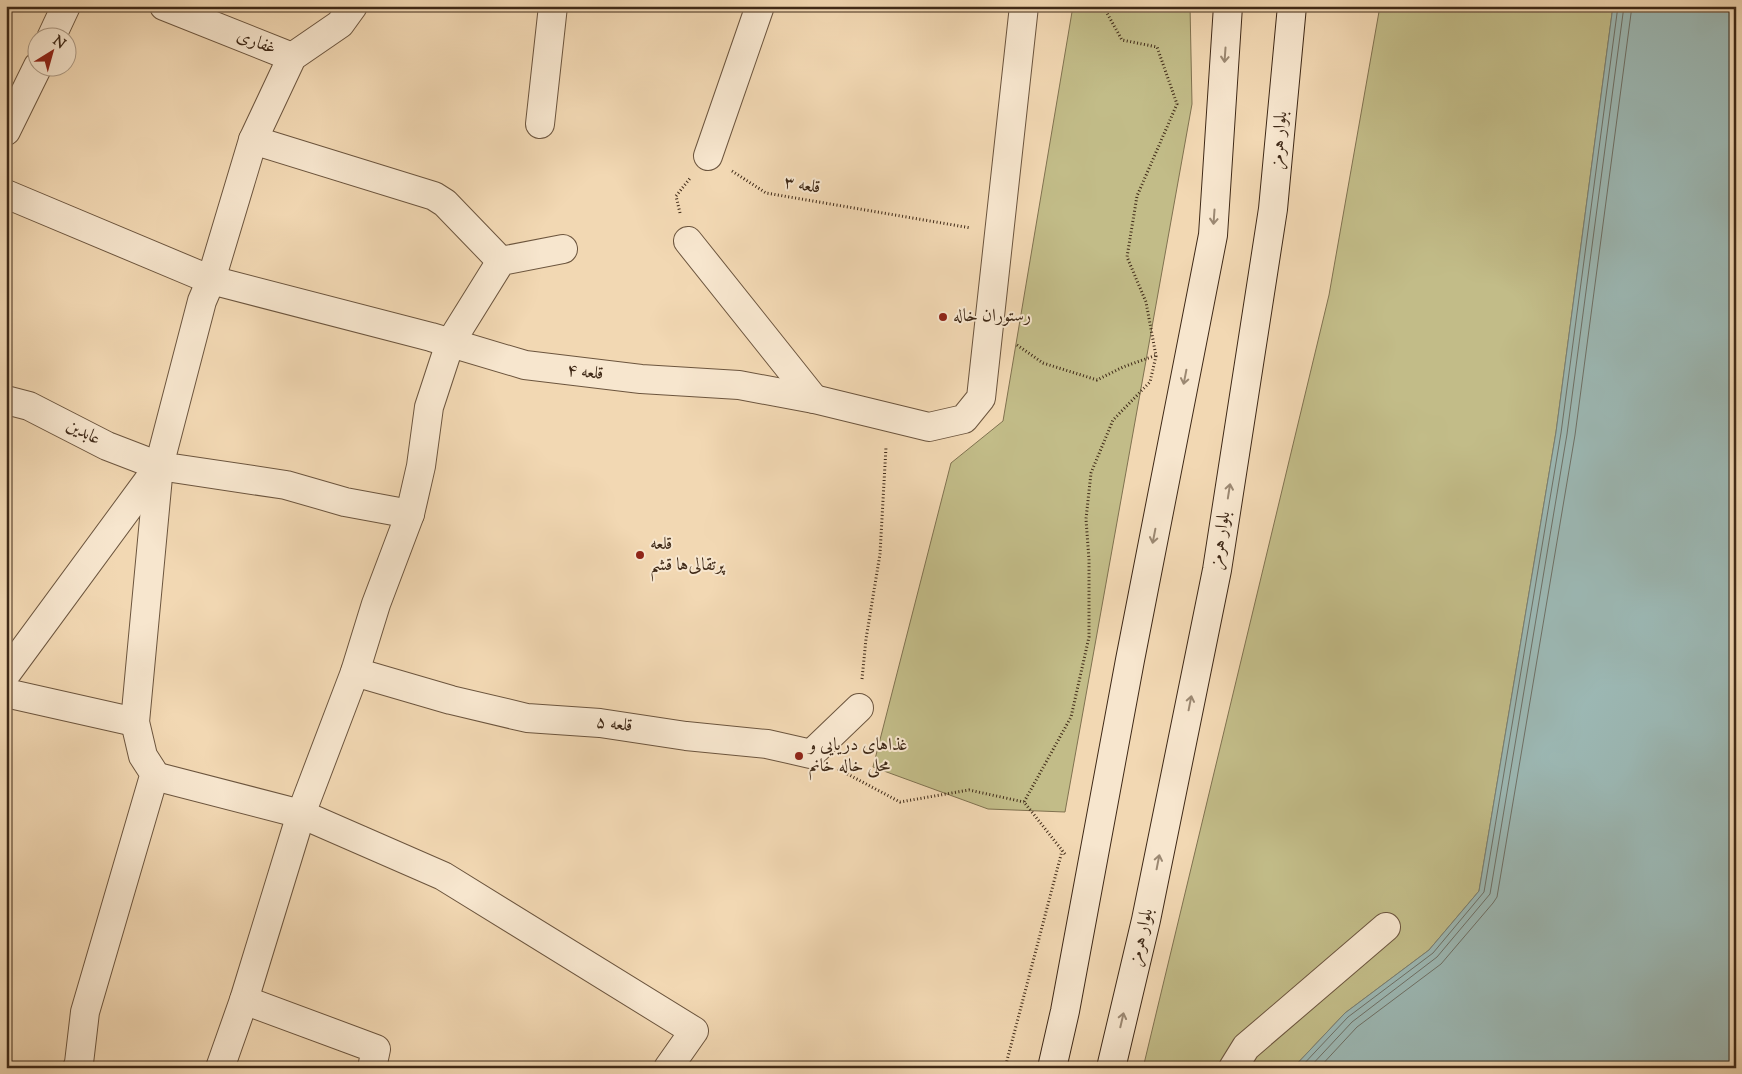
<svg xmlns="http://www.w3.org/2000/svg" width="1742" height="1074" viewBox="0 0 1742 1074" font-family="'Sorts Mill Goudy',Amiri,serif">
<rect width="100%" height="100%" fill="#f2d8b3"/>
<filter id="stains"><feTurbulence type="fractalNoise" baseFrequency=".004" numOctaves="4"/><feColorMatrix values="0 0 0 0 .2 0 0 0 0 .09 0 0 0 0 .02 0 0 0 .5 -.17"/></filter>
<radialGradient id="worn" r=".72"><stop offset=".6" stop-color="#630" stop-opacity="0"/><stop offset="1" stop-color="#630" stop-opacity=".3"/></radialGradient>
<g fill="#c2bc88" stroke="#807250">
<polygon points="1073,6 1190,6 1192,104 1065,812 988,809 873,767 951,463 1003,421"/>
<polygon points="1380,6 1613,6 1556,432 1479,891 1429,950 1345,1013 1293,1068 1143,1068 1329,295"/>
</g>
<polygon fill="#9cb8b4" stroke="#777f75" points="1613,6 1736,6 1736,1068 1293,1068 1345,1013 1429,950 1479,891 1556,432"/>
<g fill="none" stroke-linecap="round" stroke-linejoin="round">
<g stroke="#6e7066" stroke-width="1">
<polyline points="1300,1068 1348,1017 1433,953 1484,892 1561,433 1618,6"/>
<polyline points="1309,1068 1352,1022 1437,957 1490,894 1567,434 1624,6"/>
<polyline points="1319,1068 1357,1027 1441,964 1493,903 1497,897 1575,435 1632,6"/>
</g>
<defs>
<g id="street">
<polyline points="164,6 292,57"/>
<polyline points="353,6 340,24 292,57 253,140 211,280 202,301 159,466 286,485 345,502 410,514"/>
<polyline points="51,38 66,6"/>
<polyline points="540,124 553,6"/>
<polyline points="6,131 38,66"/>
<polyline points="253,140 434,196 445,203 501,261"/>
<polyline points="708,156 760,6"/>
<polyline points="6,194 211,280 431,337 525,365 641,379 739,385 814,399 929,427 964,419 981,398 1024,6"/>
<polyline points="688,241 814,399"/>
<polyline points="6,400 29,406 107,446 159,466"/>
<polyline points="355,672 451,700 527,718 600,723 686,736 767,744 811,754 859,708"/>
<polyline points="6,674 159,466"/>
<polyline points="6,693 135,722"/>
<polyline points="154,776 301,814 443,876 694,1031 668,1068"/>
<polyline points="244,1000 376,1049 372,1068"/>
<polyline points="77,1068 79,1063 85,1012 154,776 152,770 143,756 135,722 159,466"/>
<polyline points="220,1068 244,1000 301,814 355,672 376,604 410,514 421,466 429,407 450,343 501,261 563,249"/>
<polyline points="1233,1068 1246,1047 1386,927"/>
</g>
<g id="secondary">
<polyline points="1052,1068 1065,1011 1130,660 1213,235 1228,6"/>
<polyline points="1111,1068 1146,920 1217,570 1273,209 1292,6"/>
</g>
</defs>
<use href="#street" stroke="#6c553e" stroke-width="30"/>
<use href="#secondary" stroke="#3f2917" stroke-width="30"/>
<g stroke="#3f2917" stroke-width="3" stroke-dasharray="1 2.5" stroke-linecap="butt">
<polyline points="732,171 766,193 971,228"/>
<polyline points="680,213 676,196 691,177"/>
<polyline points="1017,345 1043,363 1097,380 1123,367 1157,355"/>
<polyline points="862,679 866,639 880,554 886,447"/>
<polyline points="838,769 900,802 969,790 1024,802"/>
<polyline points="1065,854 1024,802 1071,717 1089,637 1089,560 1086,519 1091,473 1113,420 1150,382 1156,356 1146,302 1127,257 1137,196 1177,104 1157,47 1122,40 1103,6"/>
<polyline points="731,1068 794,1065 805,1068"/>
<polyline points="1005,1068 1062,851"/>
</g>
<use href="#street" stroke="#f7e6ce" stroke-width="28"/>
<use href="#secondary" stroke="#f7e6ce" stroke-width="28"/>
</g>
<defs><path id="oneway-shaft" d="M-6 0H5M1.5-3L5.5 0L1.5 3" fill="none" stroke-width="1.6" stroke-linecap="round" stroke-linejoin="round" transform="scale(1.25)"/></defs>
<g stroke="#9b8872">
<use href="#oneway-shaft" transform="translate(1225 55) rotate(94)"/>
<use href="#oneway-shaft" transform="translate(1214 217) rotate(94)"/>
<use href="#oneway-shaft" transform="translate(1185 377) rotate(101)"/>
<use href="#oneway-shaft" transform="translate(1229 491) rotate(-81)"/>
<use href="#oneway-shaft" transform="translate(1154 536) rotate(101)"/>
<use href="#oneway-shaft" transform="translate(1190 703) rotate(-79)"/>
<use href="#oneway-shaft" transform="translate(1158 862) rotate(-79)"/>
<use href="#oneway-shaft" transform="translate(1122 1020) rotate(-77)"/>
</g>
<g fill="#8f2418" stroke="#f7e6ce" stroke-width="2">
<circle cx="943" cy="317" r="5"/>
<circle cx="640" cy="555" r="5"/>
<circle cx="799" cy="756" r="5"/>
</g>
<g text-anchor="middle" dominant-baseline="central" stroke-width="4" stroke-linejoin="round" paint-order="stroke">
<g font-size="18" fill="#3f2917" stroke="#f7e6ce">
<text transform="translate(256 43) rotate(22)">غفاری</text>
<text transform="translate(1280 140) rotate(-85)">بلوار هرمز</text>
<text transform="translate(802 186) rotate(9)">قلعه ۳</text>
<text transform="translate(585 373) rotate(7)">قلعه ۴</text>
<text transform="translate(83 433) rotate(27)">عابدین</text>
<text transform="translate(1221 540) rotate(-81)">بلوار هرمز</text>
<text transform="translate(614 725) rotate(7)">قلعه ۵</text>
<text transform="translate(1142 937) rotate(-77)">بلوار هرمز</text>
</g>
<g font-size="18" fill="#3f2917" stroke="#f7e6ce" text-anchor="start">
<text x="953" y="317">رستوران خاله</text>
<text x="650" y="545">قلعه<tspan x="650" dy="21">پرتقالی‌ها قشم</tspan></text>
<text x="809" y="746">غذاهای دریایی و<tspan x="809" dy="21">محلی خاله‌ خانم</tspan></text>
</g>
</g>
<rect width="1742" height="1074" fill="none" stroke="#f2d8b3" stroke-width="25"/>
<rect x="8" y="8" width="1727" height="1059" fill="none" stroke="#3f2917" stroke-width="2.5"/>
<rect x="12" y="12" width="1717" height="1049" fill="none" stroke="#3f2917"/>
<g transform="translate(52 52) rotate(37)"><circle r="24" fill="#f7e6ce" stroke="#ad9a85"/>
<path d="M0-4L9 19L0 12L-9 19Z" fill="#8f2418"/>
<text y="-8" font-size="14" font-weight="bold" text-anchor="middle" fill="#3f2917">N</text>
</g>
<rect width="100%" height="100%" filter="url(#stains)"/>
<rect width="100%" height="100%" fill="url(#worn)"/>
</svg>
